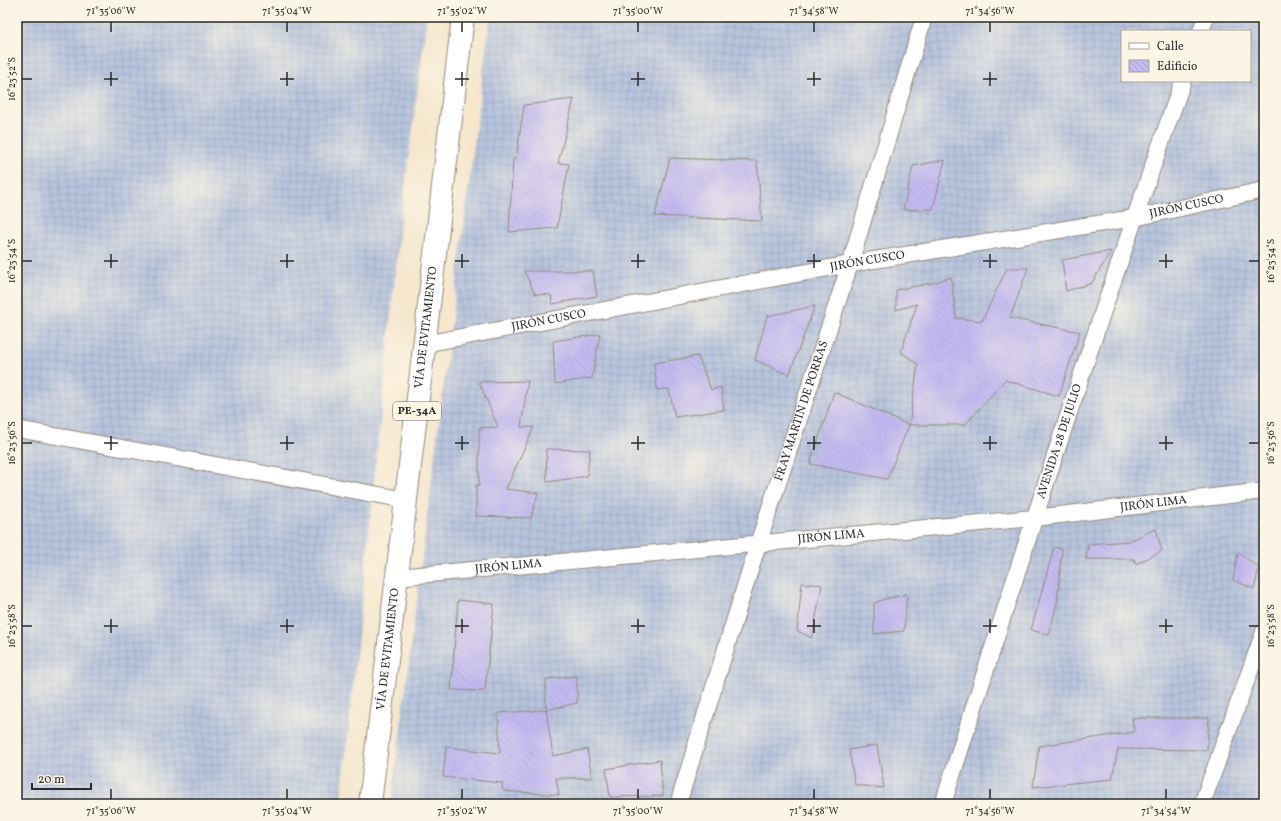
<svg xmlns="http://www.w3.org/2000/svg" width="1281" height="821" viewBox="0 0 1281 821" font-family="Vollkorn,serif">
<defs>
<pattern id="industrial-grid" width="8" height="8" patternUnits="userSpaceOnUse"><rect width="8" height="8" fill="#b8c5de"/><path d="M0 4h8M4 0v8" fill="none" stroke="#9ea9bf"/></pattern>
<pattern id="building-back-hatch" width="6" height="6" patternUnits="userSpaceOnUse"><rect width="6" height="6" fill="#c2baf1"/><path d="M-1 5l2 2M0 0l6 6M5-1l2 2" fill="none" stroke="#a7a0cf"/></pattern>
</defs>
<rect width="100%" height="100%" fill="#fcf5e5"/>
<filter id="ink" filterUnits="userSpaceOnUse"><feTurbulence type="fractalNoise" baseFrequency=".025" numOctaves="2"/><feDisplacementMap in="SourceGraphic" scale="8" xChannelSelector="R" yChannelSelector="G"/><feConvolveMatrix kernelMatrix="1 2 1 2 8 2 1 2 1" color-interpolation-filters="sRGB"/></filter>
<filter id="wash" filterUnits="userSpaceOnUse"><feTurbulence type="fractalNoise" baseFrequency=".012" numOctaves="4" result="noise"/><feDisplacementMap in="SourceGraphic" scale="16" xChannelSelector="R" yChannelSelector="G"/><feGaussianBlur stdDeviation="0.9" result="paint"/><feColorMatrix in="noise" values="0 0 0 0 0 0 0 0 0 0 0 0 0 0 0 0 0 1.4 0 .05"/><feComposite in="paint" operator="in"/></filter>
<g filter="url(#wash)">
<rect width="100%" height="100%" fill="#f5e6cc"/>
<g fill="url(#industrial-grid)" fill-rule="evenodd">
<polygon points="17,17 427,17 401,217 341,804 17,804"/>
<path d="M490,17h774v787h-873zM1122,31h128v50h-128z"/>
</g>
<g id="blocks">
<g fill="url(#building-back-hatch)">
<polygon points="574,99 558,163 569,164 557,228 509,232 513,159 516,159 524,105"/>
<polygon points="670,158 757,161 762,221 655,216"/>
<polygon points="945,160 933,209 903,210 913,166"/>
<polygon points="1111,251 1092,283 1066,291 1062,260"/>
<polygon points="1007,268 1028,268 1010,318 1080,332 1059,396 1005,380 965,425 909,425 918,364 901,352 917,304 896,310 896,290 936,282 951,277 956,318 982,321"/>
<polygon points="524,271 593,271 597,296 552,304 551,295 535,294"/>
<polygon points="815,306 789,375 755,360 767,316"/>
<polygon points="600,334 592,378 555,384 553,341"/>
<polygon points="698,356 711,390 721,387 724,410 675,417 669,389 657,390 654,363"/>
<polygon points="528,381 521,427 534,427 506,489 538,493 531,518 476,516 476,485 479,486 479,428 498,427 479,382"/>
<polygon points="834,392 909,425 887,479 810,464"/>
<polygon points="546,449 590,450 587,476 547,482"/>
<polygon points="1156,529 1162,551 1136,564 1134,559 1086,559 1088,544 1129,541"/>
<polygon points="1054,547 1062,549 1057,603 1049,635 1031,630"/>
<polygon points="1238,552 1259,568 1254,589 1233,580"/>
<polygon points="802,583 822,585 812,638 797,631"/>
<polygon points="907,594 904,631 874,634 874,603 885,599"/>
<polygon points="458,600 494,604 485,691 451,690"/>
<polygon points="577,676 577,703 546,710 546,679"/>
<polygon points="546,710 553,756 587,749 592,778 556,778 559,795 503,791 502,783 443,777 446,747 500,753 498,713"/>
<polygon points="1132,718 1209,718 1207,750 1118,749 1112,779 1033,787 1039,746 1134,732"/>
<polygon points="877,745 884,788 855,785 849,750"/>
<polygon points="660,760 663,796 610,797 606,769"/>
</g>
</g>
</g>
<g filter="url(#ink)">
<use href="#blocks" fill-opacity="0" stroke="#90887c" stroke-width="1"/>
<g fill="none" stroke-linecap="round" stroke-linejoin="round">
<defs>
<g id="street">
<polyline points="1201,31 1206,17"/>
<path id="s1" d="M424,344l426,-80 284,-46 130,-28"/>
<polyline points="17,429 407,500"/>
<path id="s2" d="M397,577l637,-59 230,-27"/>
<path id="s3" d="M678,804l80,-260 92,-280 74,-247"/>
<path id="s4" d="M943,804c77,-242 154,-484 240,-723"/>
<polyline points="1202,804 1264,632"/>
</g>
<g id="highway">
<path id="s5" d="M370,804l93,-787"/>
</g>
</defs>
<use href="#street" stroke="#90887c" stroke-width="18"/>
<use href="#highway" stroke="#90887c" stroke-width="24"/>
<use href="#street" stroke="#fff" stroke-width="16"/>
<use href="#highway" stroke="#fff" stroke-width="22"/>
</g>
</g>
<path fill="none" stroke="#2b2b2b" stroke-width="1.5" d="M111,22v10M287,22v10M462,22v10M638,22v10M814,22v10M990,22v10M111,72v14M287,72v14M462,72v14M638,72v14M814,72v14M990,72v14M22,79h10M104,79h14M280,79h14M455,79h14M631,79h14M807,79h14M983,79h14M111,254v14M287,254v14M462,254v14M638,254v14M814,254v14M990,254v14M1166,254v14M22,261h10M104,261h14M280,261h14M455,261h14M631,261h14M807,261h14M983,261h14M1159,261h14M1249,261h10M111,436v14M287,436v14M462,436v14M638,436v14M814,436v14M990,436v14M1166,436v14M22,443h10M104,443h14M280,443h14M455,443h14M631,443h14M807,443h14M983,443h14M1159,443h14M1249,443h10M111,619v14M287,619v14M462,619v14M638,619v14M814,619v14M990,619v14M1166,619v14M22,626h10M104,626h14M280,626h14M455,626h14M631,626h14M807,626h14M983,626h14M1159,626h14M1249,626h10M111,789v10M287,789v10M462,789v10M638,789v10M814,789v10M990,789v10M1166,789v10"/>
<g text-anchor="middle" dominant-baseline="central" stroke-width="3" stroke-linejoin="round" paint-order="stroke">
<rect fill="#fcf5e5" stroke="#6a6863" stroke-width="1" x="393" y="402" width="48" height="18" rx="3"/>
<g font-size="11" font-weight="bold" fill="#2b2b2b">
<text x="417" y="411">PE-34A</text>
</g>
<g font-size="12" fill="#2b2b2b" stroke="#fcf5e5">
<text stroke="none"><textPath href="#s1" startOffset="775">JIRÓN CUSCO</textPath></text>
<text stroke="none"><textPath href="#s1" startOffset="451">JIRÓN CUSCO</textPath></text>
<text stroke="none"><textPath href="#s1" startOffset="127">JIRÓN CUSCO</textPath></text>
<text stroke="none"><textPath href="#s5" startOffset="480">VÍA DE EVITAMIENTO</textPath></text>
<text stroke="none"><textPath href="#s3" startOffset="412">FRAY MARTIN DE PORRAS</textPath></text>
<text stroke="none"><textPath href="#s4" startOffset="381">AVENIDA 28 DE JULIO</textPath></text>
<text stroke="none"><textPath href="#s2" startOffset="760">JIRÓN LIMA</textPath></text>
<text stroke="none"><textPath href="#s2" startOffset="436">JIRÓN LIMA</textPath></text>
<text stroke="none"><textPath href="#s2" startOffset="112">JIRÓN LIMA</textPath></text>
<text stroke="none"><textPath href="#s5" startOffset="156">VÍA DE EVITAMIENTO</textPath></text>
</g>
</g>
<rect width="1281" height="821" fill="none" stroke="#fcf5e5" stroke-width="44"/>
<rect x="1121" y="30" width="130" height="52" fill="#fcf5e5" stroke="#a8a49b"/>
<rect x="1129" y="43" width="20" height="6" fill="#ffffff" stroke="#a8a49b"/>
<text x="1157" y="50" font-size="12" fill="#2b2b2b">Calle</text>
<rect x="1129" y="60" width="20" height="12" fill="url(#building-back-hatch)" stroke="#a8a49b"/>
<text x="1157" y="70" font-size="12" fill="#2b2b2b">Edificio</text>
<path d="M32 783v6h59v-6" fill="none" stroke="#2b2b2b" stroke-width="2"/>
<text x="38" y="783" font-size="12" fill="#2b2b2b" stroke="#fcf5e5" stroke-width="3" paint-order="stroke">20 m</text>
<rect x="22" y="22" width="1237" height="777" fill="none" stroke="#2b2b2b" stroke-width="1.5"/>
<g font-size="10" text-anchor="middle" fill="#2b2b2b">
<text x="111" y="14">71°35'06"W</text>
<text x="287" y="14">71°35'04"W</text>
<text x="462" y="14">71°35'02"W</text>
<text x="638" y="14">71°35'00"W</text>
<text x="814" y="14">71°34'58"W</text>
<text x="990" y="14">71°34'56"W</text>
<text transform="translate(11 79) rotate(-90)" y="4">16°23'52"S</text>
<text transform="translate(11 261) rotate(-90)" y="4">16°23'54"S</text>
<text transform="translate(1270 261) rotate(-90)" y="4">16°23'54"S</text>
<text transform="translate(11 443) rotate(-90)" y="4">16°23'56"S</text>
<text transform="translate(1270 443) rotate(-90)" y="4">16°23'56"S</text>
<text transform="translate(11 626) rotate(-90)" y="4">16°23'58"S</text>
<text transform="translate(1270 626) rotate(-90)" y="4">16°23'58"S</text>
<text x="111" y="814">71°35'06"W</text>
<text x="287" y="814">71°35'04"W</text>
<text x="462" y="814">71°35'02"W</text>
<text x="638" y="814">71°35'00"W</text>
<text x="814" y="814">71°34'58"W</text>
<text x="990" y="814">71°34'56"W</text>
<text x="1166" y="814">71°34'54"W</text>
</g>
</svg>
